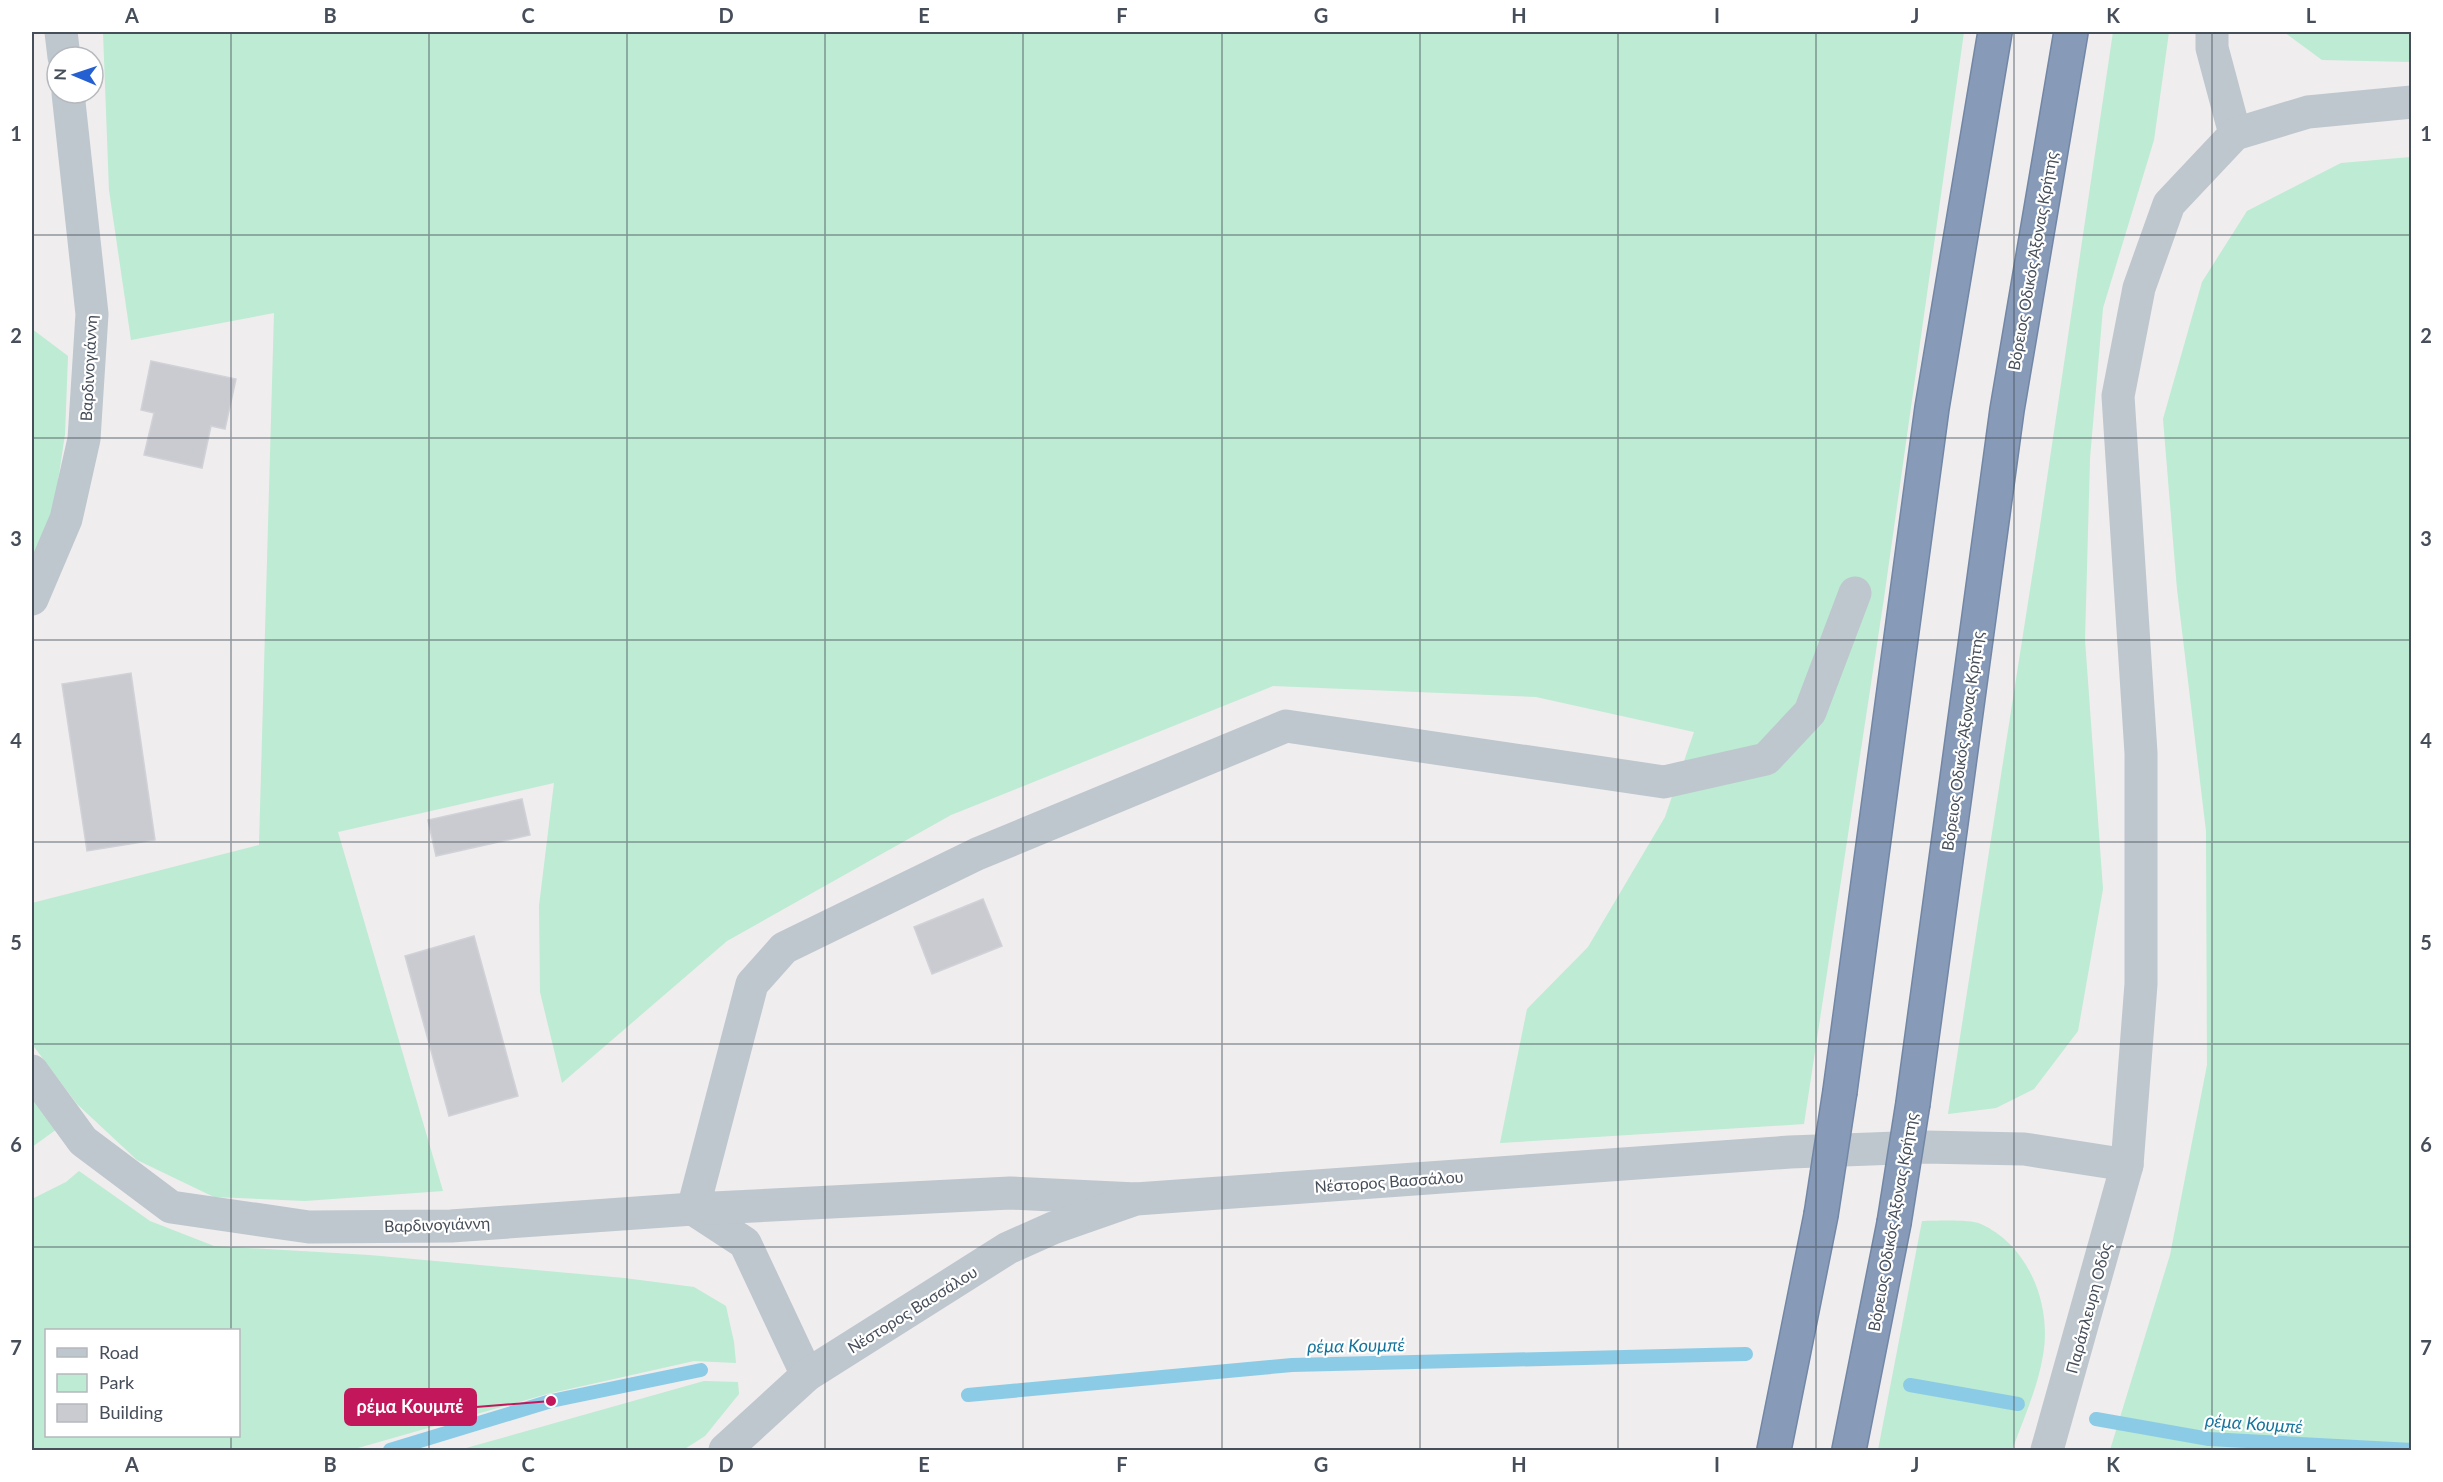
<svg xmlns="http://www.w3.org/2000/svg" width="2443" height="1482" viewBox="0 0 2443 1482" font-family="Lato,sans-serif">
<rect width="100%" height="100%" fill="#efeded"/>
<g fill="#bdebd3" fill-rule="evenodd">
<polygon points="103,32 1964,32 1884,598 1804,1124 1500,1143 1527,1009 1588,947 1665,817 1694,732 1536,697 1273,686 951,815 727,941 562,1083 540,992 539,906 554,783 338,832 443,1191 305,1201 214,1197 137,1160 77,1104 32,1044 32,903 259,845 274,313 131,340 109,190"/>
<polygon points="2113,32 2169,32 2154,140 2103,308 2090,458 2085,640 2103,889 2078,1031 2034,1089 1996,1108 1948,1114 2040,526"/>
<polygon points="2284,32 2411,32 2411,62 2322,60"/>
<polygon points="2411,157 2411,1450 2110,1450 2170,1255 2207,1065 2206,831 2177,589 2163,419 2202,282 2247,211 2341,163"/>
<polygon points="32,329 68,356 65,434 54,508 32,559"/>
<polygon points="32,1095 57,1129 32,1147"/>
<path d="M79,1171l71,50 64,25 155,9 255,23 70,9 32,19 8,36 2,21 -42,-2 -147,33 -196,56h-319v-251l34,-17zM46,1330h192v106h-192z"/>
<path d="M1922,1221c14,0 47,-2 59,3 48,22 71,81 62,131 -5,32 -20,65 -31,95h-134z"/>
<polygon points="704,1381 738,1382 739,1394 705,1436 683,1450 459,1450"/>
</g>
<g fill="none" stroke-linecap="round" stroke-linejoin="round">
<g stroke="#8ccbe5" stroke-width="14">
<polyline points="1910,1385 2018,1404"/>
<polyline points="968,1395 1292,1365 1746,1354"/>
<polyline points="2096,1419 2209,1439 2412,1450"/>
<polyline points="390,1450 551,1401 701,1370"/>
</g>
</g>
<g fill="#cacbd1" stroke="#d1d2d8" stroke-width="1.5">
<polygon points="151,361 236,379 225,429 211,426 202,468 144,455 154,413 141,410"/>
<polygon points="131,673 155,840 87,851 62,684"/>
<polygon points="522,799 530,835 436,856 428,820"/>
<polygon points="983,899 1002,946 932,974 914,927"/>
<polygon points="474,936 518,1096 449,1116 405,956"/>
</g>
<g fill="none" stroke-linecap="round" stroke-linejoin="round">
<defs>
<g id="highway">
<polyline points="1840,1091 1932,408 1995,32"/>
<polyline points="1913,1103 2007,410 2071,32"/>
<polyline points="1774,1450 1821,1215"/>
<polyline points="1849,1450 1894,1223"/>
</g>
</defs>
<use href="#highway" stroke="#7286a5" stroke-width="36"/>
<g stroke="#bec6ce" stroke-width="33">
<polyline points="61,32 64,57"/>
<polyline points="2212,32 2212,48 2235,134"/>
<polyline points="32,599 66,519 84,439 92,314 68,93"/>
<polyline points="32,1071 83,1141 171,1207 309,1227 451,1226 693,1209 745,1243 807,1375"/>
<polyline points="1136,1199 1010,1193 693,1209 752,984 784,948 977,854 1286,726 1664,782 1766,759 1810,712 1855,593"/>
<polyline points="725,1450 807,1375 1008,1248 1053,1228 1136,1199 1790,1152 1924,1147 2024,1149 2127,1165"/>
<polyline points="2047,1450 2127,1165 2141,984 2141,753 2118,396 2139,288 2169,204 2235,134 2308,112 2412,102"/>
</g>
<use href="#highway" stroke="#879bb9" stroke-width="33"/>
<defs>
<g id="highway-bridge">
<polyline points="1821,1215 1840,1091"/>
<polyline points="1894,1223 1913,1103"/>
</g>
</defs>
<use href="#highway-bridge" stroke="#7286a5" stroke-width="36" stroke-linecap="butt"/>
<use href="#highway-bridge" stroke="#879bb9" stroke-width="33"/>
</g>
<path fill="none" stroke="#464e59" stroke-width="1.5" stroke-opacity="0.55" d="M231,32v1298M429,32v1418M627,32v1418M825,32v1418M1023,32v1418M1222,32v1418M1420,32v1418M1618,32v1418M1816,32v1418M2014,32v1418M2212,32v1418M32,235h2380M32,438h2380M32,640h2380M32,842h2380M32,1044h2380M32,1247h2380M231,1436v14"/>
<g text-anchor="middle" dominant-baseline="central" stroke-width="4.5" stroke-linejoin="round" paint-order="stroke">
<g font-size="16" fill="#464e59" stroke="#fff">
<text transform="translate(2032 261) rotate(-80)">Βόρειος Οδικός Άξονας Κρήτης</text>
<text transform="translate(88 368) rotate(-87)">Βαρδινογιάννη</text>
<text transform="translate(1962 741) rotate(-82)">Βόρειος Οδικός Άξονας Κρήτης</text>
<text transform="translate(1389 1181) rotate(-4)">Νέστορος Βασσάλου</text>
<text transform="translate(1892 1222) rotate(-80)">Βόρειος Οδικός Άξονας Κρήτης</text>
<text transform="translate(437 1224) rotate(-2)">Βαρδινογιάννη</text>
<text transform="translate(2088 1308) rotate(-75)">Παράπλευρη Οδός</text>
<text transform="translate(912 1309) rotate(-32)">Νέστορος Βασσάλου</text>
</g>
<g font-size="18" font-style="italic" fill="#15749d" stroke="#fff">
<text transform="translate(1356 1345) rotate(-1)">ρέμα Κουμπέ</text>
<text transform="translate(2254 1423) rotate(4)">ρέμα Κουμπέ</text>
</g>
</g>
<path fill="none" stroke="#c2185b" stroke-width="2" d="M551 1401L476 1407"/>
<circle fill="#c2185b" stroke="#fff" stroke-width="2" cx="551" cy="1401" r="6"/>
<rect fill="#c2185b" stroke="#c2185b" stroke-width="2" x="345" y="1389" width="131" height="36" rx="6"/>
<g font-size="18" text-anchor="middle" font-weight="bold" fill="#fff">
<text x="410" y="1413">ρέμα Κουμπέ</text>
</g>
<rect width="2443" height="1482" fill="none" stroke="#ffffff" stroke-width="66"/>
<rect x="45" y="1329" width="195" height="108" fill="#ffffff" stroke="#b5b8bd" stroke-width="1.5"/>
<rect x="57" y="1348" width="30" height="9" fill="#bec6ce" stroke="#b5b8bd" stroke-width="1.5"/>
<text x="99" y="1359" font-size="18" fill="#464e59">Road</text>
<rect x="57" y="1374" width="30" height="18" fill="#bdebd3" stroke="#b5b8bd" stroke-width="1.5"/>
<text x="99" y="1389" font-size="18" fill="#464e59">Park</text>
<rect x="57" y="1404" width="30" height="18" fill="#cacbd1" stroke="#b5b8bd" stroke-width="1.5"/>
<text x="99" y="1419" font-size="18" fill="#464e59">Building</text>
<g transform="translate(75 75) rotate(272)"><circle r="28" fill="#ffffff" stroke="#b5b8bd" stroke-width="1.5"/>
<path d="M0-4.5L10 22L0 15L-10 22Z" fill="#2460d2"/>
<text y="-9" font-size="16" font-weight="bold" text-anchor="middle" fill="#464e59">N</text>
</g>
<rect x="33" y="33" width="2377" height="1416" fill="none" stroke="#464e59" stroke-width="2"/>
<g font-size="20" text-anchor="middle" font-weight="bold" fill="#464e59">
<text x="132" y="23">A</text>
<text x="330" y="23">B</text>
<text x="528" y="23">C</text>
<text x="726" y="23">D</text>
<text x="924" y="23">E</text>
<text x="1122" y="23">F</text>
<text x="1321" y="23">G</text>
<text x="1519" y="23">H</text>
<text x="1717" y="23">I</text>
<text x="1915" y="23">J</text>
<text x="2113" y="23">K</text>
<text x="2311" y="23">L</text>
<text x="16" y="141">1</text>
<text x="2426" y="141">1</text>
<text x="16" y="343">2</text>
<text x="2426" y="343">2</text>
<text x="16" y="546">3</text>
<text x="2426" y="546">3</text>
<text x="16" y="748">4</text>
<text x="2426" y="748">4</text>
<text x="16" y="950">5</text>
<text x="2426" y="950">5</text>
<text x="16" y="1152">6</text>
<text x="2426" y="1152">6</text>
<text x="16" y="1355">7</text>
<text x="2426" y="1355">7</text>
<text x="132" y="1472">A</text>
<text x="330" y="1472">B</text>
<text x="528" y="1472">C</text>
<text x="726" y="1472">D</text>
<text x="924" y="1472">E</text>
<text x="1122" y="1472">F</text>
<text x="1321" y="1472">G</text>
<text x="1519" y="1472">H</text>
<text x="1717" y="1472">I</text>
<text x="1915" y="1472">J</text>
<text x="2113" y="1472">K</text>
<text x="2311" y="1472">L</text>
</g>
</svg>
